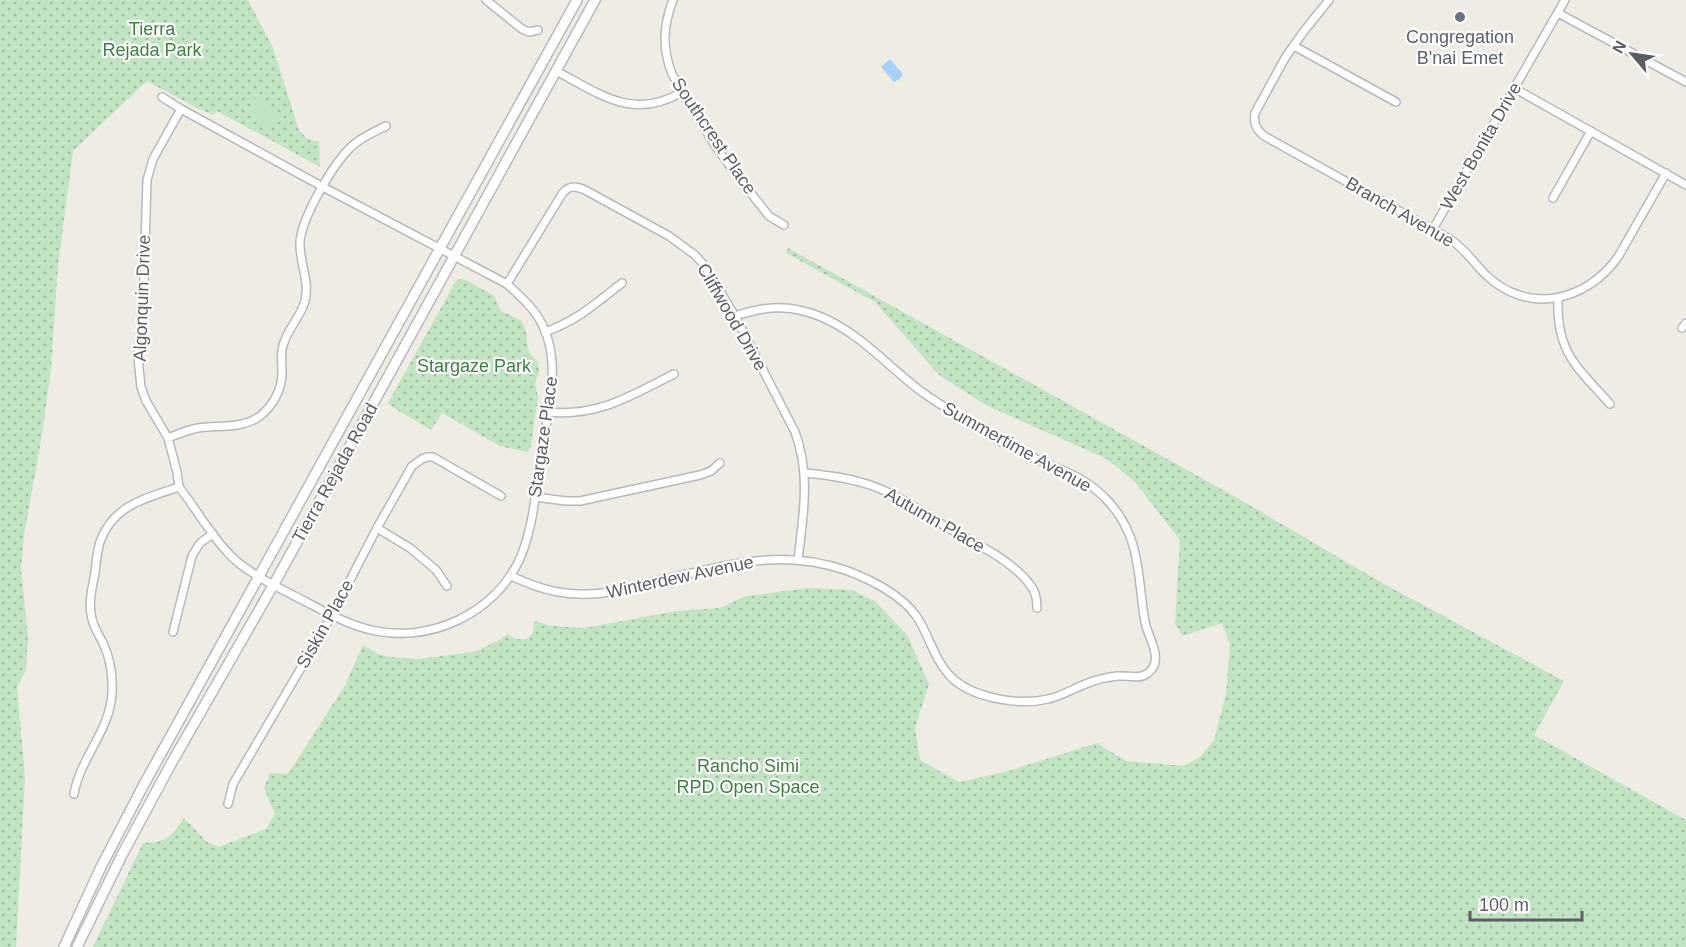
<svg xmlns="http://www.w3.org/2000/svg" width="1686" height="947" viewBox="0 0 1686 947" font-family="Arial,sans-serif">
<defs>
<pattern id="grass-dots" width="8" height="8" patternUnits="userSpaceOnUse" patternTransform="scale(1.5)"><rect width="8" height="8" fill="#c1e4c2"/><path d="M2 2h.1M6 6h.1" fill="none" stroke="#a0bca1" stroke-width="1.8" stroke-linecap="round"/></pattern>
</defs>
<rect width="100%" height="100%" fill="#eeece3"/>
<g fill="url(#grass-dots)">
<path d="M0,0h248l25,48 26,82c6,8 10,11 20,11l1,26 -103,-56 -4,4 -16,-7 -50,-27 -74,70 -15,115 -7,102 -9,67 -18,100 -3,34 7,68 -2,33 -9,17 8,90 -9,170h-16z"/>
<path d="M788,248l444,247 152,89 180,97 -30,54 152,85v127h-1593l50,-104c25,-1 28,-6 41,-25l23,24 11,5 48,-18 9,-15 -11,-26 6,-15 18,1 56,-87 19,-42 15,9 12,3 28,2 56,-7 24,-11 10,-7c15,10 27,7 26,-13l19,5 31,2 93,-17 42,-3 27,-12 62,-8 44,2 24,12 31,33 22,49 -14,44 5,32 39,22 46,-10 92,-29 29,18 58,5 16,-9 14,-17 12,-46 4,-50 -8,-21 -39,13 -8,-11 5,-85 -45,-58 -28,-23 -121,-54 -47,-30 -64,-73 -89,-49z"/>
<polygon points="460,279 466,280 494,296 501,311 522,321 526,332 527,344 530,354 538,362 539,372 535,383 538,397 531,446 528,452 500,446 442,413 431,430 389,405 388,403 456,281"/>
</g>
<polygon fill="#c1e4c2" points="255,98 279,115 269,129 245,113"/>
<polygon fill="#a5d3fc" points="890,59 903,74 900,79 894,82 881,67"/>
<g fill="none" stroke-linecap="round" stroke-linejoin="round">
<defs>
<g id="minor">
<polyline points="486,0 522,29 529,32 538,30"/>
<path d="M673,0c-10,26 -11,48 -1,74l42,70 24,33 31,39 15,9"/>
<path d="M1329,0l-25,31 -19,27 -30,55c-2,10 1,16 9,23l186,103c16,11 23,23 36,36 42,40 100,27 132,-18l48,-84"/>
<polyline points="1558,13 1686,82"/>
<polyline points="1294,46 1396,102"/>
<path d="M556,71c44,23 77,50 126,21"/>
<polyline points="1514,88 1686,185"/>
<path d="M162,97l19,12 142,78 184,97c11,10 23,20 31,33 26,41 10,93 3,137 -5,34 -7,70 -20,102 -24,57 -91,88 -150,74 -21,-5 -40,-15 -59,-25 -23,-12 -64,-31 -81,-49 -20,-20 -34,-46 -52,-69"/>
<polyline points="1553,198 1591,131"/>
<polyline points="1433,229 1565,0"/>
<path d="M507,284l55,-90c7,-9 13,-8 23,-4l84,46 26,19 9,10 31,51 60,116c16,43 8,83 3,128"/>
<path d="M1558,298c-2,54 18,68 52,106"/>
<polyline points="1682,328 1686,323"/>
<path d="M545,332c33,-12 50,-28 77,-49"/>
<path d="M548,412c50,5 82,-16 126,-38"/>
<path d="M168,438c10,-4 19,-8 30,-10 20,-3 45,1 62,-12 13,-10 22,-27 22,-43 0,-8 -1,-16 0,-23 3,-19 18,-31 23,-49 5,-21 -6,-39 -5,-59 2,-25 33,-78 51,-95 10,-10 23,-15 35,-21"/>
<path d="M805,473c23,2 45,5 68,13 25,9 49,26 72,40 27,16 68,34 86,60 5,6 6,14 6,22"/>
<polyline points="179,487 177,472 168,438 146,401 141,387 139,368 138,355 143,314 147,180 153,159 181,109"/>
<polyline points="535,497 566,501 580,501 700,475 711,471 720,463"/>
<polyline points="377,528 410,548 436,570 447,586"/>
<path d="M511,576c33,15 56,21 92,17 29,-6 57,-13 85,-19 56,-13 100,-23 157,-4 25,9 57,25 72,47 12,18 17,42 33,59 21,22 69,30 98,23 14,-3 26,-11 40,-16 10,-4 20,-6 30,-7 10,-1 21,4 30,-3 17,-13 0,-35 -3,-51 -8,-45 -3,-84 -37,-121 -26,-28 -53,-32 -85,-48 -19,-8 -36,-20 -54,-31 -17,-10 -35,-21 -51,-33 -32,-25 -61,-58 -99,-73 -30,-12 -54,-10 -84,0"/>
<polyline points="173,632 192,556 200,543 213,534"/>
<path d="M74,794c6,-36 36,-63 38,-101 1,-17 -2,-35 -9,-50 -4,-8 -9,-15 -11,-24 -4,-15 0,-31 3,-46 1,-10 2,-21 5,-31 13,-37 46,-44 79,-55"/>
<polyline points="228,804 233,784 332,615 377,528 412,466 422,459 427,457 433,457 501,496"/>
</g>
<g id="secondary">
<polyline points="64,947 101,867 142,788 577,0"/>
<polyline points="77,947 122,855 171,764 274,584 595,0"/>
</g>
</defs>
<use href="#minor" stroke="#b6b9bd" stroke-width="10"/>
<use href="#secondary" stroke="#b7babf" stroke-width="12"/>
<use href="#minor" stroke="#fff" stroke-width="7"/>
<use href="#secondary" stroke="#fff" stroke-width="9"/>
</g>
<circle fill="#6b7280" stroke="#fff" stroke-width="2" cx="1460" cy="17" r="6"/>
<g text-anchor="middle" dominant-baseline="central" stroke-width="4.5" stroke-linejoin="round" paint-order="stroke">
<g font-size="18" fill="#38853f" stroke="#fff">
<text x="152" y="29">Tierra<tspan x="152" dy="21">Rejada Park</tspan></text>
<text x="474" y="366">Stargaze Park</text>
<text x="748" y="766">Rancho Simi<tspan x="748" dy="21">RPD Open Space</tspan></text>
</g>
<g font-size="18" fill="#5b616d" stroke="#fff">
<text x="1460" y="37">Congregation<tspan x="1460" dy="21">B'nai Emet</tspan></text>
</g>
<g font-size="18" fill="#5b5f64" stroke="#fff">
<text transform="translate(714 136) rotate(56)">Southcrest Place</text>
<text transform="translate(1481 146) rotate(-60)">West Bonita Drive</text>
<text transform="translate(1400 212) rotate(30)">Branch Avenue</text>
<text transform="translate(142 298) rotate(-88)">Algonquin Drive</text>
<text transform="translate(732 317) rotate(60)">Cliffwood Drive</text>
<text transform="translate(543 437) rotate(-82)">Stargaze Place</text>
<text transform="translate(1017 447) rotate(29)">Summertime Avenue</text>
<text transform="translate(335 473) rotate(-61)">Tierra Rejada Road</text>
<text transform="translate(935 520) rotate(30)">Autumn Place</text>
<text transform="translate(680 577) rotate(-12)">Winterdew Avenue</text>
<text transform="translate(325 624) rotate(-61)">Siskin Place</text>
</g>
</g>
<g transform="translate(1632 54) rotate(299)" stroke="#ffffff" stroke-width="4.5" paint-order="stroke">
<path d="M0-4.5L10 22L0 15L-10 22Z" fill="#5b5f64"/>
<text y="-9" font-size="16" font-weight="bold" text-anchor="middle" fill="#5b5f64">N</text>
</g>
<path d="M1470 911v9h112v-9" fill="none" stroke="#5b5f64" stroke-width="3"/>
<text x="1479" y="911" font-size="18" fill="#5b5f64" stroke="#ffffff" stroke-width="4.5" paint-order="stroke">100 m</text>
</svg>
